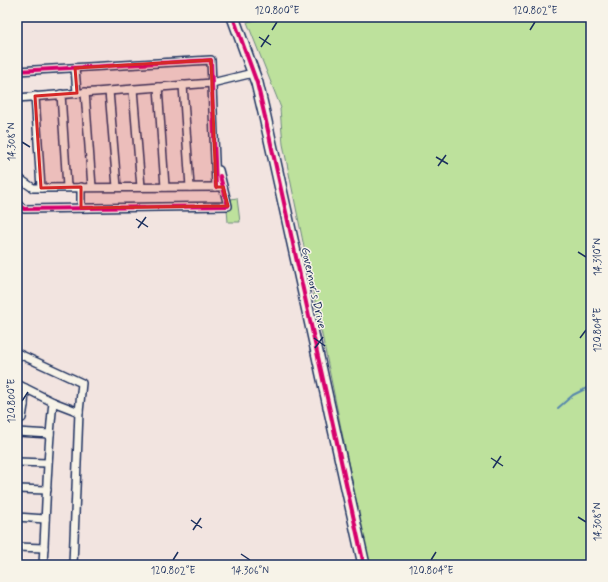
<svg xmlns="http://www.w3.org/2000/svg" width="608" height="582" viewBox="0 0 608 582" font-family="Mynerve,sans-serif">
<rect width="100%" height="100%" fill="#f2e4e0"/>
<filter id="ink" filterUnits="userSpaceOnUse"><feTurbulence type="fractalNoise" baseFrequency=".025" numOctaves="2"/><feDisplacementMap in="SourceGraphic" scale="8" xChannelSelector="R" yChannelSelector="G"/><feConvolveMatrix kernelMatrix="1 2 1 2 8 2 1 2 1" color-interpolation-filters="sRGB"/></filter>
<g filter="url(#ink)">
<g fill="#bde19c" stroke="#6c887d">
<polygon points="270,17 591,17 591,565 369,565 283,144 280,109 281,108 247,22"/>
<polygon points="237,198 240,222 228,222 227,209 232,209 231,199"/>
</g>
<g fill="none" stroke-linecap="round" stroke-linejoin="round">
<polyline stroke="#5888ad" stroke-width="2" points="558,408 573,395 591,386"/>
<defs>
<g id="minor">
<polyline points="75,68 77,93"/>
<polyline points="17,71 211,60 216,187"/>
<polyline points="183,85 190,187"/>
<polyline points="158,87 165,187"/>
<polyline points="133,89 141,187"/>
<polyline points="109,91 117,187"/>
<polyline points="85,92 92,187"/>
<polyline points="61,94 67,187"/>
<polyline points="35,96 41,188"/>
<polyline points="17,98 212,83 253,73"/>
<polyline points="17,177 33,188 221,187"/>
<polyline points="81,187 81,208"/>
<polyline points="17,204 24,209 228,206 219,170"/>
<polyline points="17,353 82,383 79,412 73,565"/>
<path d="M17,384l36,18c-6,54 -7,109 -10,163"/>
<polyline points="53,402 79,412"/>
<polyline points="17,405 24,405 25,388"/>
<polyline points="22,418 24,405"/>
<polyline points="17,432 50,434"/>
<polyline points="17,462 47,463"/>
<polyline points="17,489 47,490"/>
<polyline points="17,517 45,519"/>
<polyline points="17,547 44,548"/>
</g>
<polyline id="primary" points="233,17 257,83 265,117 364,565"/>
</defs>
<use href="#minor" stroke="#1b2f5e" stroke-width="10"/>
<use href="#primary" stroke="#1b2f5e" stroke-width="14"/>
<use href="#minor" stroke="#f7f3e8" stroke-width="7"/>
<use href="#primary" stroke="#f7f3e8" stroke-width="11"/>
<defs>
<g id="cycleway">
<polyline points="233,17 257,83 265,117 364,565"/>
<polyline points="17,71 211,60 216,187"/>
<polyline points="17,204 24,209 228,206 220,176"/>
</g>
</defs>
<use href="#cycleway" stroke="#f7f3e8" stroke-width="6"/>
<use href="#cycleway" stroke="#d6006c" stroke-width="4"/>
</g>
</g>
<path fill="#d62828" fill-opacity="0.2" stroke="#d62828" stroke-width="3" stroke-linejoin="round" d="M211,60l5,127h7l5,19 -147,2v-21l-40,1 -6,-92 42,-3 -2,-25z"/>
<path fill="none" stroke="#1b2f5e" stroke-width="1.5" d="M272,30l5,-8M530,30l5,-8M259,37l12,8M261,47l8,-12M22,142l8,5M436,157l12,7M438,166l8,-11M136,219l12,8M138,228l8,-11M578,252l8,5M314,338l11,8M580,338l6,-8M315,348l8,-11M22,401l6,-9M491,458l12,8M493,468l8,-12M578,517l8,5M191,520l11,8M193,530l8,-12M241,554l9,6M173,560l5,-8M431,560l5,-8"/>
<g text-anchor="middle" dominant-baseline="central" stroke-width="3" stroke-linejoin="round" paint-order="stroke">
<g font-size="12" fill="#1b2f5e" stroke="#f7f3e8">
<text transform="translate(313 288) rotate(78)">Governor's Drive</text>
</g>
</g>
<rect width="608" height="582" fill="none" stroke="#f7f3e8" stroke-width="44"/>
<rect x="22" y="22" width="564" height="538" fill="none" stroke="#1b2f5e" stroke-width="1.5"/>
<g font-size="10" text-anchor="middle" fill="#1b2f5e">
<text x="277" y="14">120.800°E</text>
<text x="535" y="14">120.802°E</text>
<text transform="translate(11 142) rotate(-90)" y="4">14.308°N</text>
<text transform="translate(597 257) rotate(-90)" y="4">14.310°N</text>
<text transform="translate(597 330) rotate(-90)" y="4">120.804°E</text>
<text transform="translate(11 401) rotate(-90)" y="4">120.800°E</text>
<text transform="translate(597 522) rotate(-90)" y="4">14.308°N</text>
<text x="173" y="574">120.802°E</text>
<text x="250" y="574">14.306°N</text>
<text x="431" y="574">120.804°E</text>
</g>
</svg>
